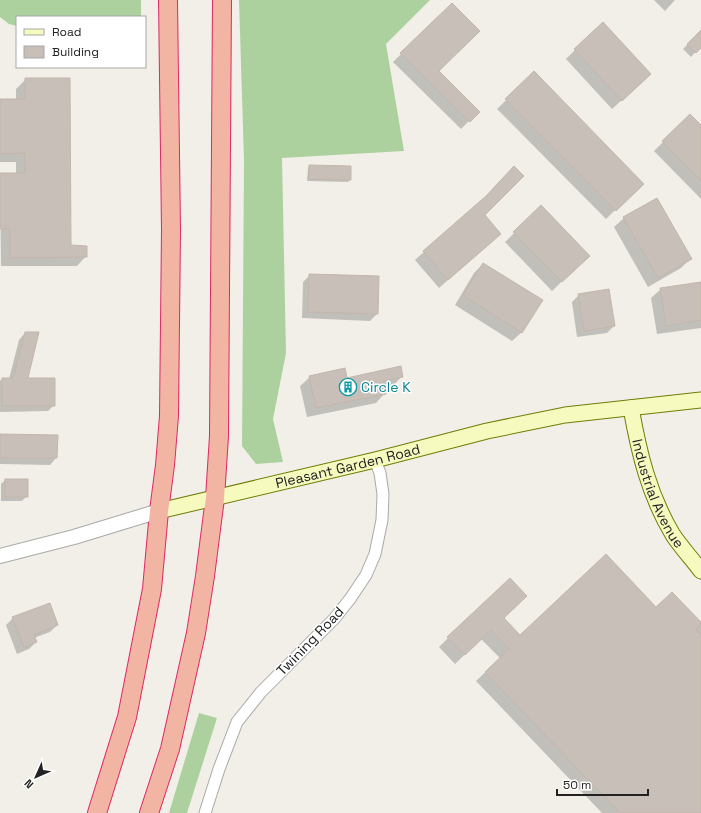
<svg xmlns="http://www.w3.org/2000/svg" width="701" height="813" viewBox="0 0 701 813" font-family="'Space Grotesk',sans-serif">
<rect width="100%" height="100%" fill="#f2efe9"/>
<g fill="#add19e">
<polygon points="0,0 141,0 141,17 17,17 17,26 9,24 0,17"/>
<polygon points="239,0 430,0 386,44 404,151 282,158 286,353 273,419 283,462 256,464 242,446 244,160"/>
<polygon points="199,713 217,718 187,813 169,813"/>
</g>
<g fill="#0003">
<polygon points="654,0 675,0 665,11"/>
<polygon points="452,4 437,71 478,112 461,129 393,62"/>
<polygon points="701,31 701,46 691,57 683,49"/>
<polygon points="575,50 640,84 612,109 566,59"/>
<polygon points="534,73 642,184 606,219 497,109"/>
<polygon points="26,79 70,246 86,256 77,266 1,266 0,174 16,174 16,162 0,162 0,100 16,100 16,89"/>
<polygon points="690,115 701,127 701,199 654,151"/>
<polygon points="310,166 350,167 350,180 348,182 307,181 308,168"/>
<polygon points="484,198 483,215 491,242 439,288 415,260"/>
<polygon points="541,207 579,265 552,291 505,242"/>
<polygon points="624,218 690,259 681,268 648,287 614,227"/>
<polygon points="483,264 522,332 512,341 455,305 474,273"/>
<polygon points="310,275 377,314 370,321 302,318 303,282"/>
<polygon points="701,283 701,328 657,334 651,298 661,289"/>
<polygon points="579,295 614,326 607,333 577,337 572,302"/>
<polygon points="25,333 27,379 54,405 48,411 0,412 0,381 2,379 9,379 19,340"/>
<polygon points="402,376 393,386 384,388 385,393 376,403 307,417 300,386 310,377 347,379"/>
<polygon points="0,435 56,458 50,465 0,464"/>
<polygon points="5,480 27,496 22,501 1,501 1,484"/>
<polygon points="656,608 701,624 701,813 602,813 476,681 500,658 481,639 455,664 439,647 448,638 503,618 520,637"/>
<polygon points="13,618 57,625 50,632 34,638 36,642 29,649 17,654 6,625"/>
</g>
<g fill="#c7bfb8" stroke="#c4b6ab">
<polygon points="452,3 480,31 439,71 480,112 470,122 400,53"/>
<polygon points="603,22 651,74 622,101 574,49"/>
<polygon points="701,30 701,48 696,53 687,44"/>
<polygon points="534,71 644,184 616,211 505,99"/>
<polygon points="25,78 70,78 71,245 87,246 87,257 10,258 10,229 0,229 0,173 25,173 25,153 0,154 0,99 25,99"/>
<polygon points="690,114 701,125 701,181 662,141"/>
<polygon points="309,165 351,166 351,180 309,179"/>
<polygon points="514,166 524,176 485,215 501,234 448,280 423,251 486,196"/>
<polygon points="657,198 692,259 658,278 623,217"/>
<polygon points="541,205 590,256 562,282 513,232"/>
<polygon points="483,263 543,300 522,333 463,295"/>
<polygon points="309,274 379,276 378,314 308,312"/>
<polygon points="701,282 701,320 666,326 660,288"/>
<polygon points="609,289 615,326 584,331 578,294"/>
<polygon points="25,332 39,332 28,378 55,378 55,406 2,406 2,378 13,378"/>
<polygon points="401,366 403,377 383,381 386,394 316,408 309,376 345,368 347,378"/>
<polygon points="0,434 58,435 57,458 0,458"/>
<rect x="5" y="479" width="23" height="18"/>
<polygon points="606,554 656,607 672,592 701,622 701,624 696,629 701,635 701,813 620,813 485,672 509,649 491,630 465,655 447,637 510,578 527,596 504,618 520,635"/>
<polygon points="50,603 58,625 34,635 37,642 24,647 12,617"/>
</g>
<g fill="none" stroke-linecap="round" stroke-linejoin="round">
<defs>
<polyline id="minor" points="205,813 219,769 237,722 261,692 334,619 350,599 366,575 375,554 382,520 383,494 380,473 375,460"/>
<polyline id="tertiary" points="0,556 74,537 159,511"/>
<g id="secondary">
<path id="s1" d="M631,408c8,45 18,87 42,127 8,12 19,24 28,36"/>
<path id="s2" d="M159,511l216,-51 112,-29 78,-16 136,-15"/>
</g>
<g id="trunk">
<polyline points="97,813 127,717 152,589 159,511 165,465 169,416 171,230 168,0"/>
<polyline points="149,813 170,749 196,633 205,576 215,498 219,436 222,0"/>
</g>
</defs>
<use href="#minor" stroke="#a9a9a9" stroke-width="13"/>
<use href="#tertiary" stroke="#a9a9a9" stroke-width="16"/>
<use href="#secondary" stroke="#707d05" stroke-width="17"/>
<use href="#trunk" stroke="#dc2a67" stroke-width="20"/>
<use href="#minor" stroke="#fff" stroke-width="11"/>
<use href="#tertiary" stroke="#fff" stroke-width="14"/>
<use href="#secondary" stroke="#f7fabf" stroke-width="15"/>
<use href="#trunk" stroke="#f2b4a3" stroke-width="18"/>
</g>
<defs>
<symbol id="building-ring" viewBox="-11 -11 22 22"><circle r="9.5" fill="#fff" stroke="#0f9aa8" stroke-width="1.5"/><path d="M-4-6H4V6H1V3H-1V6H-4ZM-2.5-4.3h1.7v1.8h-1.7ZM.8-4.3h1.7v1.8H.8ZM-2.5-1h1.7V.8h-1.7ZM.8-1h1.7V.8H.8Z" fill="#0f9aa8"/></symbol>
</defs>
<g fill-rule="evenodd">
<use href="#building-ring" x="338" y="377" width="20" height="20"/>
</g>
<g text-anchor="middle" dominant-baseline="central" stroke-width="3" stroke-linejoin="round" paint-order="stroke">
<g font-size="14" fill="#0d838f" stroke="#fff" text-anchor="start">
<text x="361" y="387">Circle K</text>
</g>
<g font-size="14" fill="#222" stroke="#fff">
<text stroke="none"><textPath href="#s2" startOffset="194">Pleasant Garden Road</textPath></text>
<text stroke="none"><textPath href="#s1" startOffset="90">Industrial Avenue</textPath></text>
<text transform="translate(310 641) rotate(-46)">Twining Road</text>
</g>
</g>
<rect x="16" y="16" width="130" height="52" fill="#ffffff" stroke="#a7a7a7"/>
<rect x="24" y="29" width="20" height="6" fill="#f7fabf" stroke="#a7a7a7"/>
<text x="52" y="36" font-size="12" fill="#222222">Road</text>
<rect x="24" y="46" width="20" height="12" fill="#c7bfb8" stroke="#a7a7a7"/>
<text x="52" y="56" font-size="12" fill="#222222">Building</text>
<g transform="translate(36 777) rotate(225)" stroke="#ffffff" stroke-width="3" paint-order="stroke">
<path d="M0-3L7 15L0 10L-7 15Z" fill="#222222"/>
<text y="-6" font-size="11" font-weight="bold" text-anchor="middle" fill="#222222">N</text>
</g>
<path d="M557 789v6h91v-6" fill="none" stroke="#222222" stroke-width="2"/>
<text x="563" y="789" font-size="12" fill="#222222" stroke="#ffffff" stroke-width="3" paint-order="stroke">50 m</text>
</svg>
